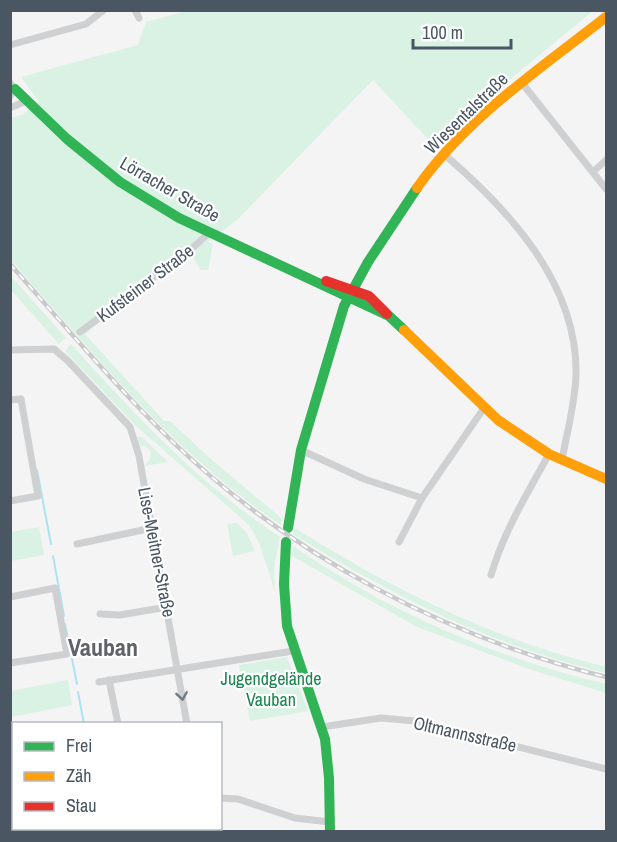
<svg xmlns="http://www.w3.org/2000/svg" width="617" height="842" viewBox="0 0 617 842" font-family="'Archivo Narrow',sans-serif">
<rect width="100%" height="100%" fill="#f4f4f4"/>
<g fill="#d9f2e3">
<path d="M190,10l403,1 -79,65 -77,73 -64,-69 -136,140 -29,22 5,2 -5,26h-7l-10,-15 -59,41 -47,38 79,87h6l43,40 68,57v7c-106,-71 -187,-170 -270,-265v-142l12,-4 16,-12 -18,-25 117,-32 8,-23z"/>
<polygon points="10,275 66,338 59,344 11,290"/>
<path d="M71,344c64,71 129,141 209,193l-6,30 1,25 -15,-47 -11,-20 -114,-100 -70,-74z"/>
<polygon points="137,437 142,437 168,462 144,466 150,459 151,452 146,446 140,446"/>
<polygon points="237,523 247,533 255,551 233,556 227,524"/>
<polygon points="39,527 44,555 11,561 11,532"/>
<path d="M295,528c96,61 199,112 311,139v6c-117,-29 -210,-75 -313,-139z"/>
<path d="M293,546c94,65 202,112 313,138v9l-77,-24 -112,-42 -125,-71z"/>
<polygon points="287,657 308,711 250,721 239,665"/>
<polygon points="68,680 72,705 11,717 11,691"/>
</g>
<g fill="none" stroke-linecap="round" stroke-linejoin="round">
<g stroke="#aee2f0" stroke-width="2">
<polyline points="37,470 51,544"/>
<polyline points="53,556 64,616"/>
<polyline points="65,624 77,684"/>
<polyline points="78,692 84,724"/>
<polyline points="104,828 105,832"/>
</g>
<g stroke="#ced0d2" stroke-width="7">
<polyline points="135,10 139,18"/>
<polyline points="10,45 86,24 104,10"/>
<polyline points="10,83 15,89 10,96"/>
<polyline points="522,83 606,189"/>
<polyline points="10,108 26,101"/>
<path d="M445,155c64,55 133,129 131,220 -1,29 -9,57 -14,85"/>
<polyline points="594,171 606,160"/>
<polyline points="80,332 188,252 209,233"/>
<polyline points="10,350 54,349 68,361 130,427 139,456 187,724"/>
<polyline points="10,400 21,399 38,496 10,501"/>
<polyline points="301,450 364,479 422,498"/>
<polyline points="399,542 422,498 484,408"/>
<polyline points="77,544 152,528"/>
<path d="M491,575c13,-44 36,-81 58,-121"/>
<polyline points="10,597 55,588 67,654 10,663"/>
<polyline points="100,614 120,615 167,607"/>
<polyline points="109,680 118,724"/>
<polyline points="99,682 293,651"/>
<polyline points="322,727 381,718 415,721 606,769"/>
<polyline points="10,750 14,749"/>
<polyline points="220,798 238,799 295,818 330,822"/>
<polyline points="10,801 14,816"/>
<polyline points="16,828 16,832"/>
</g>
<g stroke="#30b455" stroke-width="10">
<polyline points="15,89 67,139 120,182 179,218 389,316 404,330"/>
<polyline points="288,528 301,450 344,306 368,262 417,188"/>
<polyline points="286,542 284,584 287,626 325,739 329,778 330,832"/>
</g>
<g stroke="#ff9f0a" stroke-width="10">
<path d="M417,188c48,-69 124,-120 189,-171"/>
<polyline points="404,330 498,420 549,454 606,479"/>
</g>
<polyline stroke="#e5322d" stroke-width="10" points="326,281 369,296 387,314"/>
<defs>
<path id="rail" d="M10,264c54,61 107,124 166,181 119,113 271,192 430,232"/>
</defs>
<use href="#rail" stroke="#c9cacc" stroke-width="4.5"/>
<use href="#rail" stroke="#fff" stroke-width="2" stroke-dasharray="7" stroke-linecap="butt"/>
</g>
<defs><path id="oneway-chevron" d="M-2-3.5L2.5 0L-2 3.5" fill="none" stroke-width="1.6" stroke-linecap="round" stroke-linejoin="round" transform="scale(1.5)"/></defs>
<use stroke="#727b83" href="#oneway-chevron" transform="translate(182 696) rotate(81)"/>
<g text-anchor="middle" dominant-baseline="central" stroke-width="4.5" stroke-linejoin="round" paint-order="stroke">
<g font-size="18" fill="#4a5661" stroke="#fff">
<text transform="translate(466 113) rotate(-44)">Wiesentalstraße</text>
<text transform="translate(170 189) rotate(30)">Lörracher Straße</text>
<text transform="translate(145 283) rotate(-37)">Kufsteiner Straße</text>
<text transform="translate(157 552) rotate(79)">Lise-Meitner-Straße</text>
<text transform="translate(465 734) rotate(13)">Oltmannsstraße</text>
</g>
<g font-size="18" fill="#17864f" stroke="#fff">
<text x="271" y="678">Jugendgelände<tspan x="271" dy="21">Vauban</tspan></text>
</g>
<g font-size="24" font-weight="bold" fill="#5f6368" stroke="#fff">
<text x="103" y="647">Vauban</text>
</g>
</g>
<rect width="617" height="842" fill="none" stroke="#4a5661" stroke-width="24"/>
<rect x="12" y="722" width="210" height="108" fill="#ffffff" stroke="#b7bbc0" stroke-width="1.5"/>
<rect x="24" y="742" width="30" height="9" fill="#30b455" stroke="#b7bbc0" stroke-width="1.5"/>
<text x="66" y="752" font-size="18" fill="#4a5661">Frei</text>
<rect x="24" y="772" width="30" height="9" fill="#ff9f0a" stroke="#b7bbc0" stroke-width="1.5"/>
<text x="66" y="782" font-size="18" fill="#4a5661">Zäh</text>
<rect x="24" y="802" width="30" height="9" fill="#e5322d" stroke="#b7bbc0" stroke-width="1.5"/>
<text x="66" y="812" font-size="18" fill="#4a5661">Stau</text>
<path d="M413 39v9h98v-9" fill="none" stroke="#4a5661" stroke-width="3"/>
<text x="422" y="39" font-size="18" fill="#4a5661" stroke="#ffffff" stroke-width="4.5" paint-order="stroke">100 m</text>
</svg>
